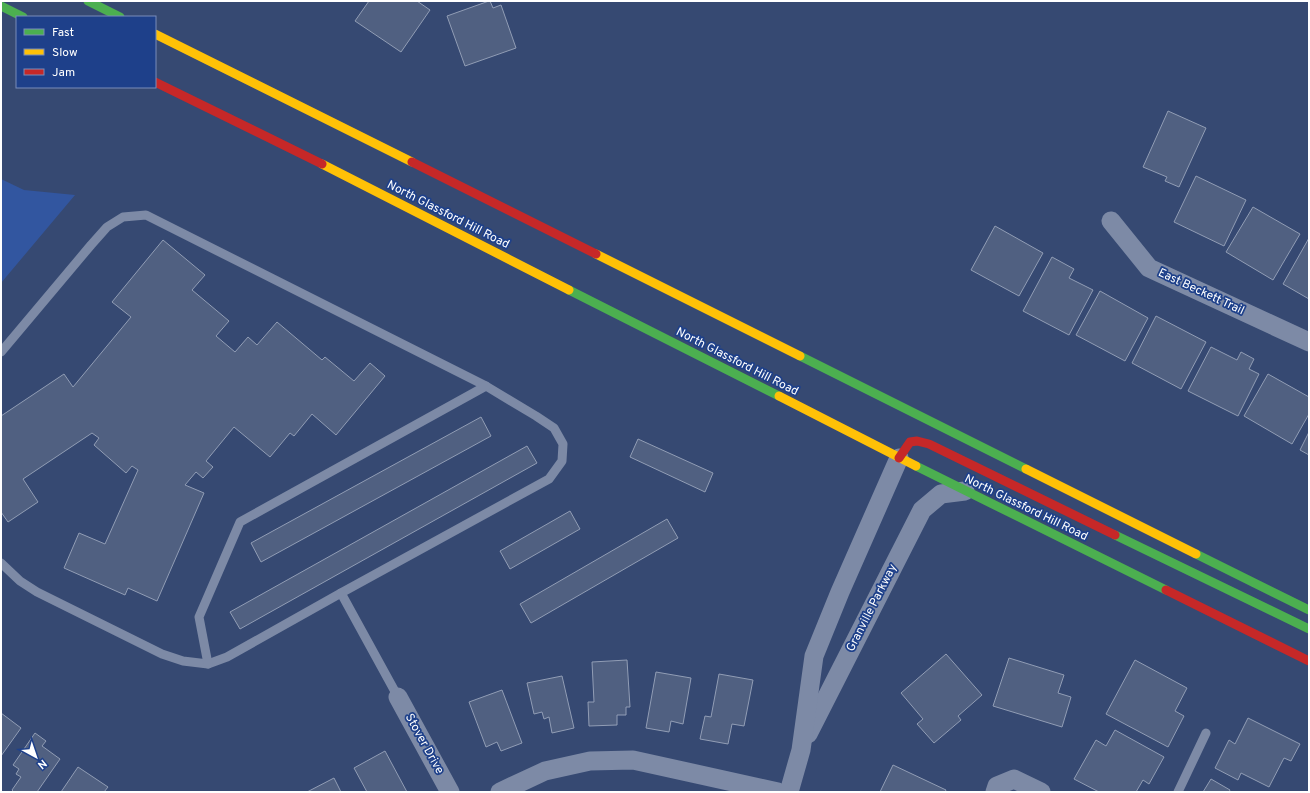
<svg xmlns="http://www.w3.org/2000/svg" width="1310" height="793" viewBox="0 0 1310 793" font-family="Overpass,sans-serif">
<rect width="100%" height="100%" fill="#364972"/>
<polygon fill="#3256a0" points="1,179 24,190 75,195 1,283"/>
<g fill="#506081" stroke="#919db5">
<polygon points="369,1 417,1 430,10 401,52 355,21"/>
<polygon points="489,1 490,1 493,8 501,5 516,48 465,66 447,16"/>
<polygon points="1168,111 1206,128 1179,187 1165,181 1167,177 1143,167"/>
<polygon points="1196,176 1246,200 1224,246 1174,222"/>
<polygon points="1253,207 1300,234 1273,280 1226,252"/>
<polygon points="995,226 1043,253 1019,296 971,270"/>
<polygon points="1309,238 1309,299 1283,284"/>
<polygon points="163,240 205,275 192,290 229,321 216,336 235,352 248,337 257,345 277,322 322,360 325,357 354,381 370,363 385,376 336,435 312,414 294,436 290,433 270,457 234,427 206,461 213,467 203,478 196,472 185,485 204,493 157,601 128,588 125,595 64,568 79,533 105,544 138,470 132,466 126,473 94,445 99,438 92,433 23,479 38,502 8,522 1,512 1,416 64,374 73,387 131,317 112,302"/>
<polygon points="1052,257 1074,269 1069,278 1093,290 1069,335 1023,311"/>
<polygon points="1100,291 1148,318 1125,361 1076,335"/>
<polygon points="1156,316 1206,342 1181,389 1132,363"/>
<polygon points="1211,347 1237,360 1241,352 1254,359 1249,369 1259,374 1238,416 1188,391"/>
<polygon points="1268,374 1309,397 1309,414 1292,444 1244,416"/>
<polygon points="481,417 491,436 261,562 251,543"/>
<polygon points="1309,432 1309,455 1300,450"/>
<polygon points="638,439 713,473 705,492 630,457"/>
<polygon points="527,446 537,463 240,629 230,612"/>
<polygon points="570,511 580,529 510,569 500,551"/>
<polygon points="667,519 678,538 531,623 520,604"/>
<polygon points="946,654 982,695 958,716 961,720 934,743 917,724 923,719 901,693"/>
<polygon points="1009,658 1064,675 1058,693 1071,697 1062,727 993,706"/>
<polygon points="627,660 630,707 626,707 626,715 617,715 617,725 589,726 588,702 594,702 592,662"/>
<polygon points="1135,660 1187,688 1175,711 1184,716 1168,747 1106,714"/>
<polygon points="656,672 691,678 683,724 671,721 669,732 646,728"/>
<polygon points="719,674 753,680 744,726 732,724 728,744 700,739 705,716 711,717"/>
<polygon points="562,676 574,728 552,733 549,717 544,719 542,712 534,714 527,683"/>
<polygon points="502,690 522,743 501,751 497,742 486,747 469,702"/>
<polygon points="1,713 21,728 1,756"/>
<polygon points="1248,718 1300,744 1291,761 1284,758 1269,787 1241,773 1238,780 1215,768 1229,740 1235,744"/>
<polygon points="1115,730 1164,757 1149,784 1143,780 1136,792 1099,792 1074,779 1096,740 1106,746"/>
<polygon points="35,733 46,741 42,746 60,759 37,792 14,792 12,790 21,777 16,774 19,769 13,765"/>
<polygon points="385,751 407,792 367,792 354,768"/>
<polygon points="893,765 946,790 945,792 880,792"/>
<polygon points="78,767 108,787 104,792 61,792"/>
<polygon points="334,778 341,792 307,792"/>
<polygon points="1211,779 1230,790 1229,792 1203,792"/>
</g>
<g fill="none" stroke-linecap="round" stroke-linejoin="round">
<g stroke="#7d8aa6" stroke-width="9">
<polyline points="1,352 91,245 107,227 123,217 146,215 486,386 536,416 554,428 563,444 562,461 549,479 341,593 227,657 208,664 183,661 162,654 37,592 20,581 1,563"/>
<polyline points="341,593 398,697"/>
<polyline points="208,664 199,617 240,522 486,386"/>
<polyline points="1178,792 1206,733"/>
</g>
<g stroke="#7d8aa6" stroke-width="19">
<polyline points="1111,221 1149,268 1309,342"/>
<polyline points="398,697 450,792"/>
<polyline points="808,734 922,510 941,494 965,491"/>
<polyline points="500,792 545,771 590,761 633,760 778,792"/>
<polyline points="789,792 801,750 814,656 840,592 899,458"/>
<polyline points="995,792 997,786 1014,779 1041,792"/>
</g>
<g stroke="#4caf50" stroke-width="9">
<polyline points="88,1 120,17"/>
<polyline points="1,6 23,17"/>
<polyline points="569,290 779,396"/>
<polyline points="800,356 1026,469"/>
<polyline points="916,466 1166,590"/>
<polyline points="1115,535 1309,629"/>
<polyline points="1196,554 1309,610"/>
</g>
<g stroke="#ffc107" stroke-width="9">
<polyline points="155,34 412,162"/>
<polyline points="322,164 569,290"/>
<polyline points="596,254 800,356"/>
<polyline points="779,396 916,466"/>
<polyline points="1026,469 1196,554"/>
</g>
<g stroke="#c62828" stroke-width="9">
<polyline points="155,82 322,164"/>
<polyline points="412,162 596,254"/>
<polyline points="899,458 910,442 917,441 929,444 1115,535"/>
<polyline points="1166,590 1309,661"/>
</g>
</g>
<g text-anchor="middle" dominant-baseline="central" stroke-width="3.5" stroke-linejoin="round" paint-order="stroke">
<g font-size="12" fill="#fff" stroke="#1e408a">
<text transform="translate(448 215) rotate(27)">North Glassford Hill Road</text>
<text transform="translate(1201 292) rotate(25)">East Beckett Trail</text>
<text transform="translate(737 362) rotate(27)">North Glassford Hill Road</text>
<text transform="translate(1026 508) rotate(26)">North Glassford Hill Road</text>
<text transform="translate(872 608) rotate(-63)">Granville Parkway</text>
<text transform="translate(424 744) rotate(61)">Stover Drive</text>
</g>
</g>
<rect width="1310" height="793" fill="none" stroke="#ffffff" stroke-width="4"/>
<rect x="16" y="16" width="140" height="72" fill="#1e408a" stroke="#788cb9"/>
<rect x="24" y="29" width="20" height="6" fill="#4caf50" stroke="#788cb9"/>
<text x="52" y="36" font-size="12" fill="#ffffff">Fast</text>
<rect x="24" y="49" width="20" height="6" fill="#ffc107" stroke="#788cb9"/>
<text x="52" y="56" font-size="12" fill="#ffffff">Slow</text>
<rect x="24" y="69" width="20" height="6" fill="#c62828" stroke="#788cb9"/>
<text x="52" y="76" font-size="12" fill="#ffffff">Jam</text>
<g transform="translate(36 757) rotate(140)" stroke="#1e408a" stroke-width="3" paint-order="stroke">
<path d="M0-3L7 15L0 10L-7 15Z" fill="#ffffff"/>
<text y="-6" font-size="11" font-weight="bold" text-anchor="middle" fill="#ffffff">N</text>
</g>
</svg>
